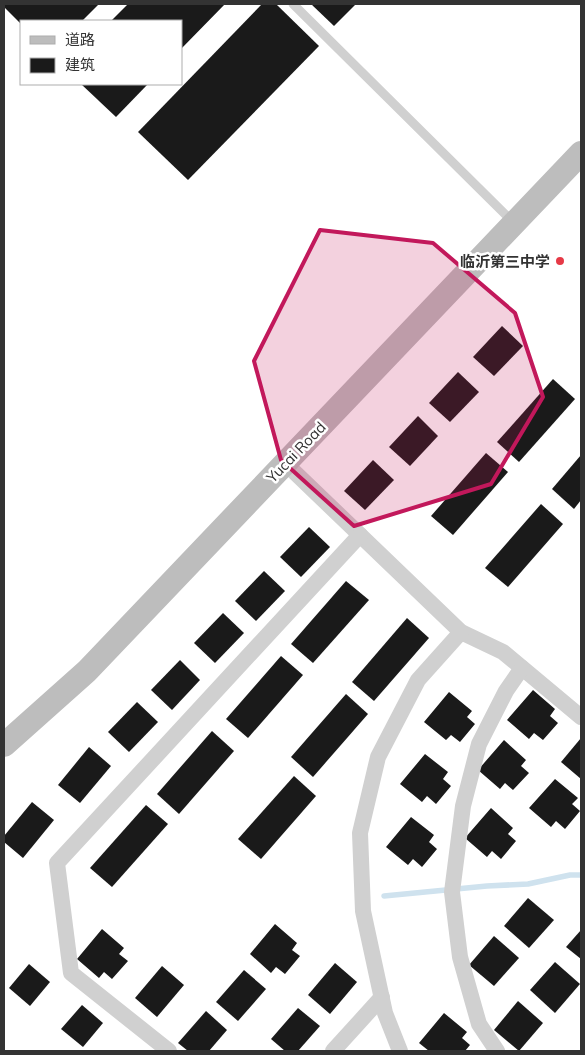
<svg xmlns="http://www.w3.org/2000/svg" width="585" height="1055" viewBox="0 0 585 1055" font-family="Mulish,'Noto Sans SC',sans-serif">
<rect width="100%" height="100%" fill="#fff"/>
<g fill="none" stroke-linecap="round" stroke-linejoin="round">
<polyline stroke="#cfe2ee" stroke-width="5.5" points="384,896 487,886 528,884 570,875 581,875"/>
</g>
<g fill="#1a1a1a">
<polygon points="4,4 99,4 82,21 21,21 21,24 4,7"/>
<polygon points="128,4 225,4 181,49 181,21 111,21"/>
<polygon points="262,4 276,4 319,46 188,180 138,132"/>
<polygon points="311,4 356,4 334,26"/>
<polygon points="81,84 148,84 116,117"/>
<polygon points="502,326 523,346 494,376 473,357"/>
<polygon points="458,372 479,392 450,422 429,403"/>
<polygon points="553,379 575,399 519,462 497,442"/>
<polygon points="418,416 438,436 410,466 389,447"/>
<polygon points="486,453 508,472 453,535 431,516"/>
<polygon points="581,455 581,500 574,509 552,489"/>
<polygon points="373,460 394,480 365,510 344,491"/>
<polygon points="541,504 563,524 508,587 485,568"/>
<polygon points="309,527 330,547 301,577 280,557"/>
<polygon points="264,571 285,591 256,621 235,601"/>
<polygon points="346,581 369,600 313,663 291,644"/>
<polygon points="223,613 244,633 215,663 194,643"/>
<polygon points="407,618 429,638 374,701 352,682"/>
<polygon points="281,656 303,675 248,738 226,719"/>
<polygon points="180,660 200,680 172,710 151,690"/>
<polygon points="533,690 555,709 550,716 558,723 543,740 534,733 529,739 507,720"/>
<polygon points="449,692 472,711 467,717 475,724 460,742 451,735 446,740 424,722"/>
<polygon points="346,694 368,714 313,777 291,757"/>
<polygon points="137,702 158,722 129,752 108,732"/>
<polygon points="212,731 234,751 179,814 157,794"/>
<polygon points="581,738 581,779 561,762"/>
<polygon points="504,740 526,760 521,766 529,773 513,790 505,783 500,789 478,770"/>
<polygon points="89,747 111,766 80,803 58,785"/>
<polygon points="425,754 448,772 443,779 451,786 436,804 427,796 422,802 400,784"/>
<polygon points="294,776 316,796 261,859 238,839"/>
<polygon points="555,779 578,798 572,804 580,811 565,829 556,821 551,827 529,808"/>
<polygon points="32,802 54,820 23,858 4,842 4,836"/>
<polygon points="146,805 168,824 112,887 90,868"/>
<polygon points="491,808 513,828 508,834 516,841 501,859 492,851 487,857 465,838"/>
<polygon points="411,817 434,835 429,842 437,849 422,867 413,859 408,865 386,847"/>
<polygon points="528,898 554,920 529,948 504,926"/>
<polygon points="275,924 297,943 292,950 300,956 285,974 276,967 271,973 250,954"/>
<polygon points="102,929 124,948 119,954 128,961 112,979 104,972 99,978 77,959"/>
<polygon points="581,930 581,959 566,947"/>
<polygon points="494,936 519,958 494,986 469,965"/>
<polygon points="555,962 580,984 555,1013 530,990"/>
<polygon points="335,963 357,982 330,1014 308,995"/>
<polygon points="29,964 50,982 30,1006 9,988"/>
<polygon points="162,966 184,985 157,1017 135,998"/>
<polygon points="244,970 266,989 238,1021 216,1002"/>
<polygon points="518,1001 543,1023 519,1051 494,1030"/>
<polygon points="82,1005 103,1023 83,1047 61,1029"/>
<polygon points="298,1008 320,1026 298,1051 285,1051 271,1039"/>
<polygon points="206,1011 227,1030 209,1051 188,1051 178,1043"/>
<polygon points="444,1013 467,1032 462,1038 470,1045 465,1051 429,1051 419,1043"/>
</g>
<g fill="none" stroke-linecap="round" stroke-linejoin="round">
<polyline stroke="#d0d0d0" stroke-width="9" points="293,4 513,222"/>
<g stroke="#d0d0d0" stroke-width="16">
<polyline points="285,463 461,632 503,652 581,717"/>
<polyline points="169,1051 71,973 57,863 360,535"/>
<polyline points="333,1051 382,997"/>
<polyline points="400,1051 385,1013 363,911 360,833 378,757 418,680 461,632"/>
<polyline points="497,1051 479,1024 460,957 452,892 463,806 479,744 506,691 522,668"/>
</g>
<polyline stroke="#bdbdbd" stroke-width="24" points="4,745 87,671 581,153"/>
</g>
<path fill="#c2185b" fill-opacity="0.2" stroke="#c2185b" stroke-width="4" stroke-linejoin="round" d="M320,230l113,13 82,70 28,84 -52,87 -137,42 -73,-66 -27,-99z"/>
<circle fill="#e63946" stroke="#fff" stroke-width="2" cx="560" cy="261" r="5"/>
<g text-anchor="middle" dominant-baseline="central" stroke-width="5" stroke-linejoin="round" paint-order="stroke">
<g font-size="15" font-weight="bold" fill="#333" stroke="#fff" text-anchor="end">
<text x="550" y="261">临沂第三中学</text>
</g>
<g font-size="15" fill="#333" stroke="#fff">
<text transform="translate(296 452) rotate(-46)">Yucai Road</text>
</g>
</g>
<rect width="585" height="1055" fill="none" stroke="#333333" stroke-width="10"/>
<rect x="20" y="20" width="162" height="65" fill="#ffffff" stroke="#adadad"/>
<rect x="30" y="36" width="25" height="8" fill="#bdbdbd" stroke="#adadad"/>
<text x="65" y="45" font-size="15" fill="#333333">道路</text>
<rect x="30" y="58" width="25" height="15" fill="#1a1a1a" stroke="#adadad"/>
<text x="65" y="70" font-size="15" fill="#333333">建筑</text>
</svg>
